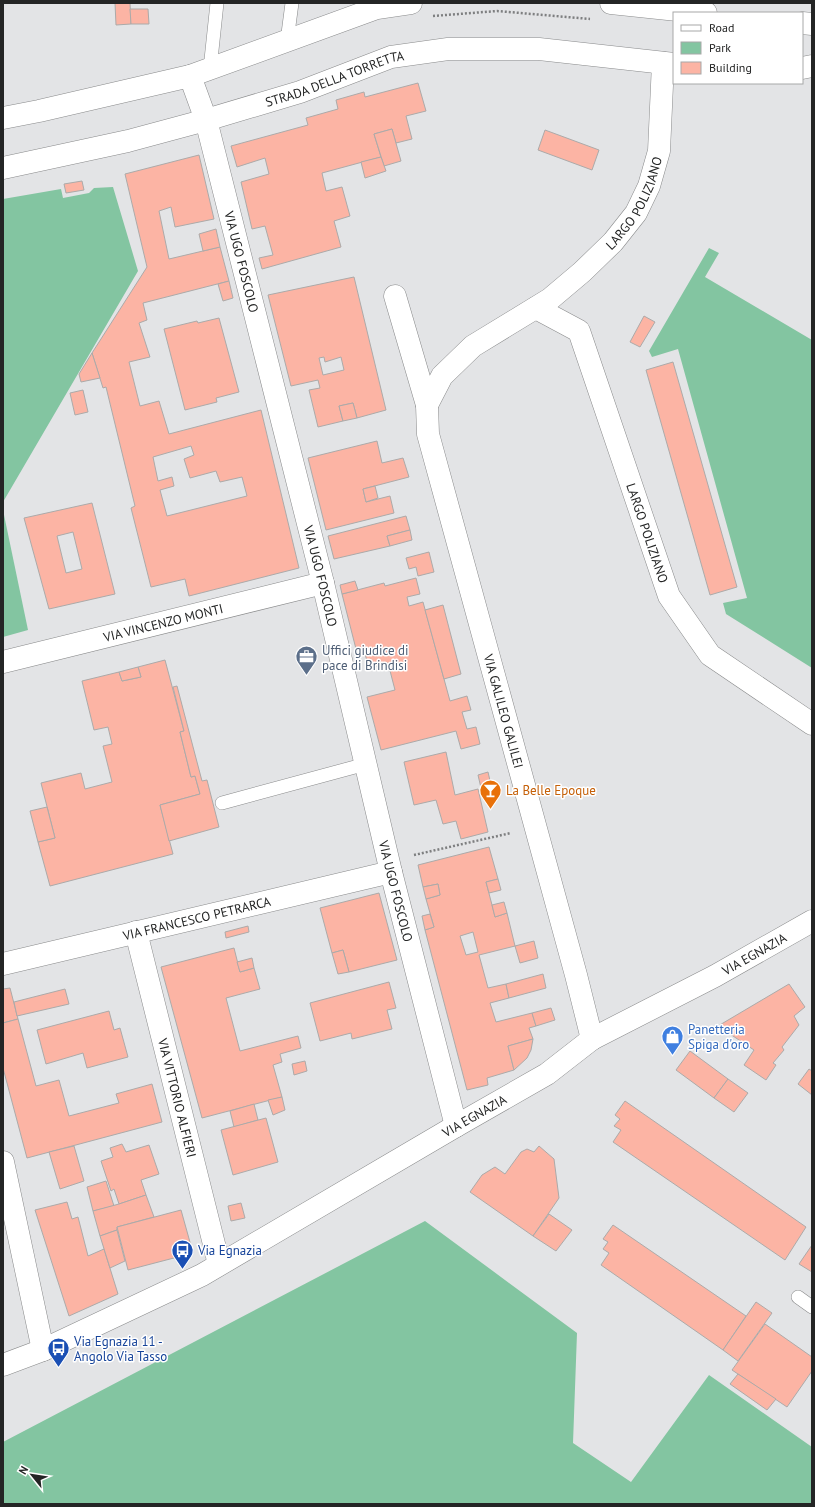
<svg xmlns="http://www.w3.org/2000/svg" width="815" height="1507" viewBox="0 0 815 1507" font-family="'PT Sans',sans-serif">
<rect width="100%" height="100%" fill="#e3e4e6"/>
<g fill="#83c5a1">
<polygon points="113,187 138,271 3,502 3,199 61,189 63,198 89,193 94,188"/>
<polygon points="709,248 719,253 705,277 812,340 812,668 726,614 723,603 747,598 678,349 652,357 649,351"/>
<polygon points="3,510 28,630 3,637"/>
<polygon points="425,1221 577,1333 573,1443 631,1482 709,1375 812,1447 812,1504 3,1504 3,1442"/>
</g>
<g fill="#fcb4a4" stroke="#acaaa9" fill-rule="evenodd">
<polygon points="115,3 130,3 131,24 116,25"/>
<polygon points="130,9 148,9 149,24 131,24"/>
<polygon points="418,83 426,111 406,116 412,139 396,143 392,129 374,134 381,157 322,173 326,191 342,187 350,216 334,221 341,247 262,269 259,258 273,255 265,226 252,229 241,182 269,174 265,158 237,167 231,146 308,125 306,118 338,109 336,100 364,92 365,97"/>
<polygon points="392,129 401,161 384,166 374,134"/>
<polygon points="545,130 599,150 592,170 538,150"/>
<path d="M199,155l15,64 -39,8 -4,-20 -12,4 10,48 51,-12 9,34 -86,22 4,17 -8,3 11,34 -21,5 11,44 19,-5 10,33 92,-24 38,158 -110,28 -4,-17 -34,8 -20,-79 4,-2 -29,-119 -3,1 -11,-35 55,-86 -22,-93zM191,446l3,9 -10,4 6,19 26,-7 4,11 22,-5 5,19 -80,20 -7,-26 14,-4 -2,-9 -14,4 -5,-24z"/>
<polygon points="381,157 386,171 365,178 361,162"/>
<polygon points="82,181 84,190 66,193 64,184"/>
<polygon points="216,229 220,247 203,251 199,234"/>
<path d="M354,277l32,133 -29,8 -4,-15 -14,3 4,15 -25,6 -9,-37 11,-2 -2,-8 -27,6 -23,-91zM324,357l1,5 16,-5 3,13 -21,5 -4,-17z"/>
<polygon points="229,281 233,298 223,301 218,284"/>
<polygon points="644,316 655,322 640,347 630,342"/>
<polygon points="219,318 239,392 216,398 217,402 185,410 164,329 197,321 198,323"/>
<polygon points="92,353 100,378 81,382 79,374"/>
<polygon points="673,362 737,587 710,595 646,370"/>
<polygon points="83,390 88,412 75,415 70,393"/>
<polygon points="353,403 357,418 343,421 339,406"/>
<polygon points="377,441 382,463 403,458 409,477 363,489 366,502 390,496 394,513 326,530 308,458"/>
<polygon points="375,486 378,498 366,502 363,489"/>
<path d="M92,503l23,91 -66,15 -25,-91zM73,532l9,37 -16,4 -9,-37z"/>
<polygon points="406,516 410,530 387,536 390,546 334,559 328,536"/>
<polygon points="410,530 412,540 390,546 387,536"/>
<polygon points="429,552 434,572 418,576 416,567 409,569 406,558"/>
<polygon points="416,578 420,594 407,597 409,606 423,602 450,701 467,696 471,710 462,712 467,729 476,727 480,744 461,749 456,731 381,750 367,697 395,690 388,663 369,668 363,647 356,649 342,594 384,583 385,586"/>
<polygon points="355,581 358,590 342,594 340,585"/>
<polygon points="443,605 461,674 444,679 425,610"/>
<polygon points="165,660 184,731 180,732 191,777 195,776 200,794 160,805 173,854 50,886 38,842 55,838 41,783 81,773 85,789 112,782 103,746 112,744 108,727 94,730 82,681 119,672 122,681 141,677 138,667"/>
<polygon points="138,667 141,677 122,681 119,672"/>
<polygon points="177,686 202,781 207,780 219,827 169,841 160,805 200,794 195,776 191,777 180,732 184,731 173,687"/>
<polygon points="446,752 455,795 478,789 488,832 461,839 456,821 443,824 436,800 414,805 404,762"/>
<polygon points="488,772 491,785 481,788 478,775"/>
<polygon points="47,807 55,838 38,842 30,811"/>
<path d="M489,847l9,32 -12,3 6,23 3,12 12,-4 8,33 -36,9 9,33 18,-4 3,14 -19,5 6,19 36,-9 4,13 -7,2 4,11 -25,7 6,24 -27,8 1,7 -21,5 -42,-160 9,-3 -8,-28 14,-4 -2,-11 -15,3 -5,-22zM473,932l5,20 -12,3 -6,-19z"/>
<polygon points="498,879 501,890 489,893 486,882"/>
<polygon points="438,884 440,895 426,899 423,887"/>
<polygon points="379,893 397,960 349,972 343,950 332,953 320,908"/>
<polygon points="504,902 507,913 495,917 492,905"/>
<polygon points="430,914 434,927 425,930 422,916"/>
<polygon points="248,926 249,932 226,938 225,932"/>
<polygon points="534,941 538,958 520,963 515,946"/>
<polygon points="234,948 240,972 254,968 260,989 226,998 240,1051 298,1036 301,1048 280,1054 282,1062 273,1065 282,1097 202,1118 161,967"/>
<polygon points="343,950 349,972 338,974 332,953"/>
<polygon points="252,958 254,968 240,972 237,962"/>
<polygon points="543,974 546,988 509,998 506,984"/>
<polygon points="389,982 396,1008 387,1010 392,1029 352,1039 351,1033 320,1041 310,1003"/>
<polygon points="789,984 805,1007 794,1016 799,1025 782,1047 784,1050 773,1063 776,1065 766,1080 744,1065 754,1050 718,1026"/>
<polygon points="10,988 18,1019 3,1023 3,989"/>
<polygon points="65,989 69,1004 17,1016 14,1002"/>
<polygon points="551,1008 555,1020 536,1026 532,1013"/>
<polygon points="109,1011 114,1030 120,1028 128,1057 87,1068 83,1053 46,1064 37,1030"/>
<polygon points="18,1019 36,1086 59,1080 69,1116 119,1103 116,1094 152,1084 162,1122 27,1158 3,1068 3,1023"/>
<polygon points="533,1039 531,1050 527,1058 514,1070 508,1046"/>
<polygon points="690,1051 728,1079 714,1098 676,1070"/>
<polygon points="305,1061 307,1071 294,1075 292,1064"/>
<polygon points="809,1069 812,1071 812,1095 798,1084"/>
<polygon points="728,1079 748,1093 734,1112 714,1098"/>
<polygon points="282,1097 285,1110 273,1115 268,1100"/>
<polygon points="625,1101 806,1227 785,1260 613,1142 621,1130 614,1126 620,1119 615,1115"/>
<polygon points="254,1104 258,1120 234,1127 230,1111"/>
<polygon points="266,1118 278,1162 233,1175 221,1130"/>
<polygon points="122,1144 126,1152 149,1145 159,1174 141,1180 146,1195 119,1204 114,1189 111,1191 101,1161 113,1157 110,1148"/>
<polygon points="74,1146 84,1181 60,1189 49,1152"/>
<polygon points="539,1146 554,1159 559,1198 533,1236 470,1192 482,1175 495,1167 505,1174 521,1152 527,1149 534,1152"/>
<polygon points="106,1181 114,1206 93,1211 87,1187"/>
<polygon points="146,1195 154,1217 117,1227 117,1230 100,1236 93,1211 119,1204"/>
<polygon points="67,1202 72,1219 78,1217 88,1256 104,1249 118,1294 69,1316 35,1210"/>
<polygon points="241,1203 245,1218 231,1221 228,1206"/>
<polygon points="181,1210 193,1253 128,1270 117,1227"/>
<polygon points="549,1214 572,1230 556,1251 533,1236"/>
<polygon points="613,1225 746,1316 723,1350 601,1265 609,1253 603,1249 608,1242 603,1239"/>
<polygon points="117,1230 125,1261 110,1268 100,1236"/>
<polygon points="812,1245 812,1272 799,1264"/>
<polygon points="756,1302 772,1313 738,1361 723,1350"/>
<polygon points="765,1324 812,1357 812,1371 787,1407 732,1370"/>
<polygon points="738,1374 776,1399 767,1410 730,1384"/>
</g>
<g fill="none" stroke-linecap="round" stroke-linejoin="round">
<defs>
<g id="lane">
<polyline points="287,41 292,3"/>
<polyline points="210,69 217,3"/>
<polyline points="222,803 366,764"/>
<polyline points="798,1297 812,1307"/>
</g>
<g id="street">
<path id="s1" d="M190,76l16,44 117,463 68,289 65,254"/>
<path id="s2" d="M395,296l32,109 1,29 148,541 16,64"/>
<path id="s3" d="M536,308l43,23 90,265 41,59 102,69"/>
<path id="s4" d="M427,405l15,-29 31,-30 77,-47 32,-27 31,-30 23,-29 13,-27 10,-35 4,-88"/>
<path id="s5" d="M3,662l320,-79"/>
<path id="s6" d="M136,932l83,332"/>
<path id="s7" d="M3,964l388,-92"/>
<polyline points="3,1162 43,1350"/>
</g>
<g id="secondary">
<polyline points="611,3 706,13"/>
<polyline points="802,23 812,24"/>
<polyline points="802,68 812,66"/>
<polyline points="3,118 39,111 190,76 377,8 411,3"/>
<path id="s8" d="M3,168l125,-27 78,-21 94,-28 91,-35 57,-8h91l135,15"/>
<path id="s9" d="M3,1365l40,-15 159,-75 254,-149 91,-52 45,-35 123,-63 97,-55"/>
</g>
</defs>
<use href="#lane" stroke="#898a8b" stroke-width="14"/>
<use href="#street" stroke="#898a8b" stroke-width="23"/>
<use href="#secondary" stroke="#898a8b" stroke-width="23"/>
<g stroke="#7e7f80" stroke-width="2.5" stroke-dasharray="2 2" stroke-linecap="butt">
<polyline points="433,16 497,11 590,19"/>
<polyline points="414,855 511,833"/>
</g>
<use href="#lane" stroke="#fff" stroke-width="13"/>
<use href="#street" stroke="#fff" stroke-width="22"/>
<use href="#secondary" stroke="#fff" stroke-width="22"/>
</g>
<defs>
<symbol id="office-pin" viewBox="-11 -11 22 30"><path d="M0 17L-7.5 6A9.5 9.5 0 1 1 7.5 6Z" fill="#5c6f8a" stroke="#fff"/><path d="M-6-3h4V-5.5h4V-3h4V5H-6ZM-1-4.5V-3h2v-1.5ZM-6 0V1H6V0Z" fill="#fff"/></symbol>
<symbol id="bar-pin" viewBox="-11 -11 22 30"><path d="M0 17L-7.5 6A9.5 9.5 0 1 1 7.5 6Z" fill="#e8710a" stroke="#fff"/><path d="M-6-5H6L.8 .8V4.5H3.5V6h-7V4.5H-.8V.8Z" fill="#fff"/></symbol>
<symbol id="shop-pin" viewBox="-11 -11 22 30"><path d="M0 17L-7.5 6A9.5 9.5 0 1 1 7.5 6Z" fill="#3f7fe0" stroke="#fff"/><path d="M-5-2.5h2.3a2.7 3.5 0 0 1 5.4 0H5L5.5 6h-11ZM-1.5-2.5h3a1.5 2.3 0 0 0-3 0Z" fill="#fff"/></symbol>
<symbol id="bus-pin" viewBox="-11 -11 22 30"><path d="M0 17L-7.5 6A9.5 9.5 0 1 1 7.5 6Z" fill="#1a4fb4" stroke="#fff"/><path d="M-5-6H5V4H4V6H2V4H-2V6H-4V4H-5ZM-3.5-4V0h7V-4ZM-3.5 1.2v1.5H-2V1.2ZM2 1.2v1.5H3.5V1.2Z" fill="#fff"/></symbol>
</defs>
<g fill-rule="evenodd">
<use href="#office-pin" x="294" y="644" width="25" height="34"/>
<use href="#bar-pin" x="478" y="778" width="25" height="34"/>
<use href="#shop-pin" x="660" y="1024" width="25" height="34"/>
<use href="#bus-pin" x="170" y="1238" width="25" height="34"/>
<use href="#bus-pin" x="46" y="1336" width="25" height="34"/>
</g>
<g text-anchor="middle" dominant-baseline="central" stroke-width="3" stroke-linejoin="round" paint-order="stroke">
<g font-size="13" fill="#242525" stroke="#fff">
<text stroke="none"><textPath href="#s8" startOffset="344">STRADA DELLA TORRETTA</textPath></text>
<text stroke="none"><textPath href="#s4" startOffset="296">LARGO POLIZIANO</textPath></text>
<text stroke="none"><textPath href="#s1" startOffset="193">VIA UGO FOSCOLO</textPath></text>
<text stroke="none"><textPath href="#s3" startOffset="262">LARGO POLIZIANO</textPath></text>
<text stroke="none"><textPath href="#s1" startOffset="517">VIA UGO FOSCOLO</textPath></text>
<text stroke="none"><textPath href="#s5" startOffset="165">VIA VINCENZO MONTI</textPath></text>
<text stroke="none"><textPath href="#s2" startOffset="430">VIA GALILEO GALILEI</textPath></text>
<text stroke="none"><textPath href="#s1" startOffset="841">VIA UGO FOSCOLO</textPath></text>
<text stroke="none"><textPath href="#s7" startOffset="199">VIA FRANCESCO PETRARCA</textPath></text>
<text stroke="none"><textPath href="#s9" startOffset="858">VIA EGNAZIA</textPath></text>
<text stroke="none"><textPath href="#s6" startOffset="171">VIA VITTORIO ALFIERI</textPath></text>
<text stroke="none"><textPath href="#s9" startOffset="534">VIA EGNAZIA</textPath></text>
</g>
<g font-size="13" fill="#4e5e75" stroke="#fff" text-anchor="start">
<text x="322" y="650">Uffici giudice di<tspan x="322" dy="15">pace di Brindisi</tspan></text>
</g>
<g font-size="13" fill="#c56008" stroke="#fff" text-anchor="start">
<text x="506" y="790">La Belle Epoque</text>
</g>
<g font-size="13" fill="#366cbe" stroke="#fff" text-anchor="start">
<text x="688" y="1029">Panetteria<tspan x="688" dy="15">Spiga d'oro</tspan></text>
</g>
<g font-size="13" fill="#164399" stroke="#fff" text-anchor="start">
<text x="198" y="1250">Via Egnazia</text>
<text x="74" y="1341">Via Egnazia 11 -<tspan x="74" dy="15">Angolo Via Tasso</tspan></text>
</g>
</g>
<rect width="815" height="1507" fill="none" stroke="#242525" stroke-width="8"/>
<rect x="673" y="12" width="130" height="72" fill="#ffffff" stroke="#a7a8a8"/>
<rect x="681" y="25" width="20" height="6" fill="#ffffff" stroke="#a7a8a8"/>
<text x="709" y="32" font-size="12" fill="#242525">Road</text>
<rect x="681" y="42" width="20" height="12" fill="#83c5a1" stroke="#a7a8a8"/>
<text x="709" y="52" font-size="12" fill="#242525">Park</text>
<rect x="681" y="62" width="20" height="12" fill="#fcb4a4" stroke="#a7a8a8"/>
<text x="709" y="72" font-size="12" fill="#242525">Building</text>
<g transform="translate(32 1475) rotate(300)" stroke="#ffffff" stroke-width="3" paint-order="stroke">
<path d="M0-3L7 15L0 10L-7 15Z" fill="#242525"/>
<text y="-6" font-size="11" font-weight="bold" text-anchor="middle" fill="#242525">N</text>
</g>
</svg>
